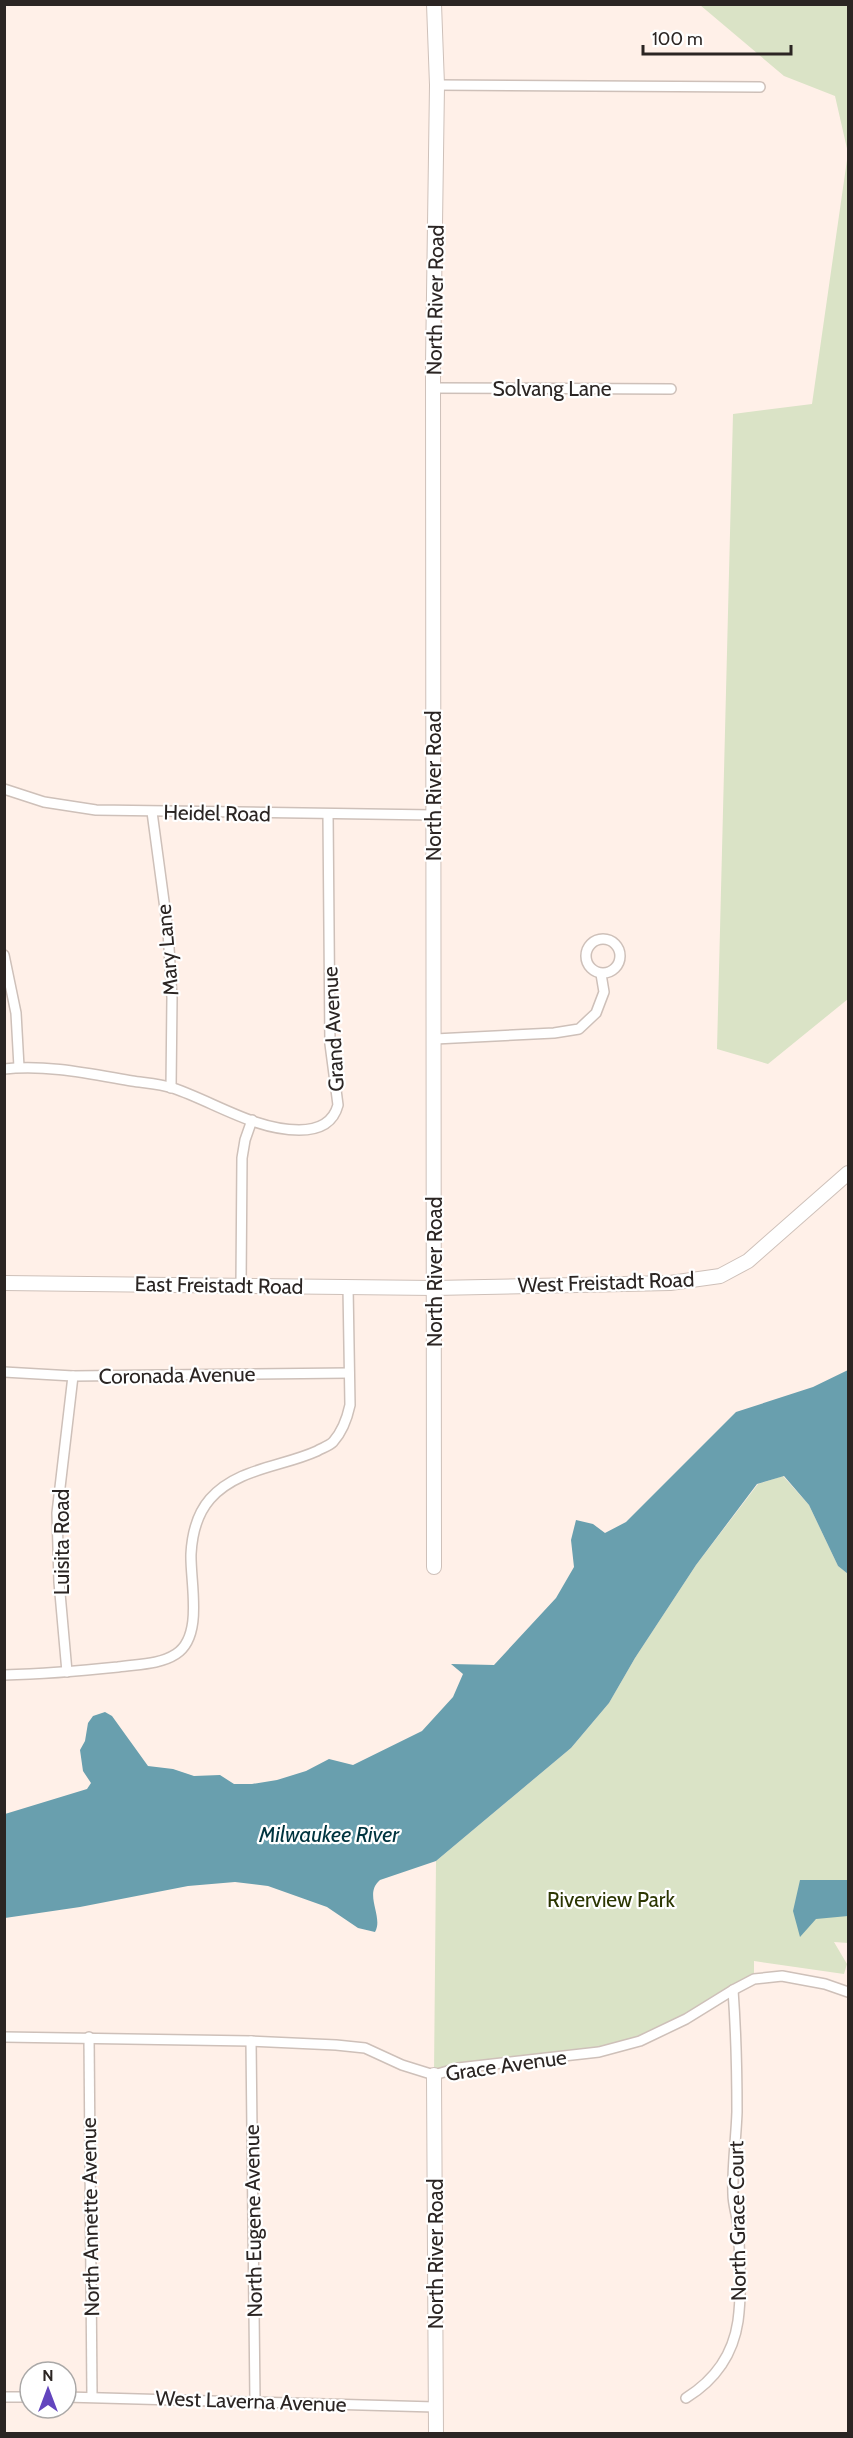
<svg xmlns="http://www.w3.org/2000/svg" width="853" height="2438" viewBox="0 0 853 2438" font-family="Cabin,sans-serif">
<rect width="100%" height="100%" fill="#fff0e8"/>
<g fill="#dae3c6">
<polygon points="700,5 848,5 848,999 768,1064 717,1049 733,414 812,404 848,153 835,96 784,76"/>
<polygon points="783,1476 809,1505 838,1566 848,1574 848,1943 834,1942 847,1964 844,1974 754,1961 754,1979 640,2041 434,2074 436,1861 571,1748 609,1703 635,1658 696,1565 758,1484"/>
</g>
<g fill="#699fae">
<path d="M848,1370v204l-10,-8 -29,-61 -25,-29 -27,8 -61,81 -61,93 -26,45 -38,45 -135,113 -56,19c-17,14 4,37 -5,52l-17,-4 -31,-21 -59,-21 -33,-4 -47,4 -108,21 -75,11v-104l82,-25 4,-6 -8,-12 -3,-21 5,-9 3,-18 5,-7 12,-4 7,4 36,50 25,3 21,7 26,-1 14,9h18l25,-4 29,-9 23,-12 24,6 69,-34 31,-34 10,-23 -12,-10 43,1 62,-67 18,-31 -3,-27 5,-20 17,4 12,9 21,-11 110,-110 77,-25z"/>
<polygon points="800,1880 848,1880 848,1916 816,1919 800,1937 793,1911"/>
</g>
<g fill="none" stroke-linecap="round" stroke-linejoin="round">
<defs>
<g id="street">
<polyline points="437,85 760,87"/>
<polyline points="433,388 671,389"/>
<polyline points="4,789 44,802 96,810 433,815"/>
<polyline points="152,812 168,931 172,998 171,1088"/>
<circle cx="603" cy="956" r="17"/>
<polyline points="4,955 16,1013 19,1067"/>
<polyline points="435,1039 554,1033 579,1029 596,1013 604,992 601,974"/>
<path d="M4,1069c42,-5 87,5 128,12 13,2 28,3 41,7 41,14 82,42 126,42 18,0 34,-6 39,-25l-8,-61 -2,-230"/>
<polyline points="241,1285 242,1158 245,1140 252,1120"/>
<polyline points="4,1372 73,1376 349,1373"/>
<polyline points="67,1672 59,1582 57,1513 73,1376"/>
<path d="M4,1675c39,-1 76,-4 114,-8 19,-3 41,-2 58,-13 28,-18 14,-72 15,-100 1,-19 6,-40 19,-55 27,-31 72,-32 107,-48 5,-3 12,-5 16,-9 9,-10 14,-23 17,-37l-2,-118"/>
<polyline points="4,2037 251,2041 336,2045 365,2048 402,2065 434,2075 458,2068 599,2052 640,2041 686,2019 733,1990 754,1979 782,1976 825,1984 848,1992"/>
<polyline points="89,2037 92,2397"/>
<polyline points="251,2041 255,2401"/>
<polyline points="4,2397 30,2397"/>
<polyline points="66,2397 435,2407"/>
<path d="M686,2398c29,-18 47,-43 52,-77 4,-31 2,-64 0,-95 -1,-11 -5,-21 -5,-32 -1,-27 3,-54 4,-82 0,-41 -1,-81 -4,-122"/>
</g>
<g id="secondary">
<polyline points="4,1283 434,1288 670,1283 720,1276 748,1261 848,1173"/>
<polyline points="434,1567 433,365 437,85 434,4"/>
<polyline points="434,2075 436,2434"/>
</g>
</defs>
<use href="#street" stroke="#cec0b9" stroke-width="12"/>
<use href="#secondary" stroke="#cec0b9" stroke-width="16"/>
<use href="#street" stroke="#fff" stroke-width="9"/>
<use href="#secondary" stroke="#fff" stroke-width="14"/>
</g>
<g text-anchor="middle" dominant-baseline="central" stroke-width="4.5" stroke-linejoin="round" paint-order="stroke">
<g font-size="21" fill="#2b2523" stroke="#fff">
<text transform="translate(435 300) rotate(-89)">North River Road</text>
<text x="552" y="388">Solvang Lane</text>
<text transform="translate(433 786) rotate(-90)">North River Road</text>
<text transform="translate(217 813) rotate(1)">Heidel Road</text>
<text transform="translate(167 950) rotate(-95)">Mary Lane</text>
<text transform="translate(333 1029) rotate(-93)">Grand Avenue</text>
<text transform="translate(434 1272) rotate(-90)">North River Road</text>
<text transform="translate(606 1282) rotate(-2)">West Freistadt Road</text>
<text transform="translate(219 1285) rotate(1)">East Freistadt Road</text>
<text transform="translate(177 1375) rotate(-1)">Coronada Avenue</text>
<text transform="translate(61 1542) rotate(-90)">Luisita Road</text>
<text transform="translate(506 2065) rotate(-8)">Grace Avenue</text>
<text transform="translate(90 2217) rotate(-91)">North Annette Avenue</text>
<text transform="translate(253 2221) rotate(-91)">North Eugene Avenue</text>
<text transform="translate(737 2221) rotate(-91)">North Grace Court</text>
<text transform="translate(435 2254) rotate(-90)">North River Road</text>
<text transform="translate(251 2401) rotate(2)">West Laverna Avenue</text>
</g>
<g font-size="21" fill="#2c3602" stroke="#fff">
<text x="611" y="1899">Riverview Park</text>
</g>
<g font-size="22" font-style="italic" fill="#00343f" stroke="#fff">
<text x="329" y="1834">Milwaukee River</text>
</g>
</g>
<rect width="853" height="2438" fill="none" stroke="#2b2523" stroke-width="12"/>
<g transform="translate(48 2390)"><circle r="28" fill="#ffffff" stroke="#aaa8a7" stroke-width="1.5"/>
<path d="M0-4.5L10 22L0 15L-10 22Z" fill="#6345be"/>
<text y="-9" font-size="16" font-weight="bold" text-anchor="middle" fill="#2b2523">N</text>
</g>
<path d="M643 45v9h148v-9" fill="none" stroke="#2b2523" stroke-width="3"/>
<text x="652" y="45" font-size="18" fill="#2b2523" stroke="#ffffff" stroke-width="4.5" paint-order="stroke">100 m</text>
</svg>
